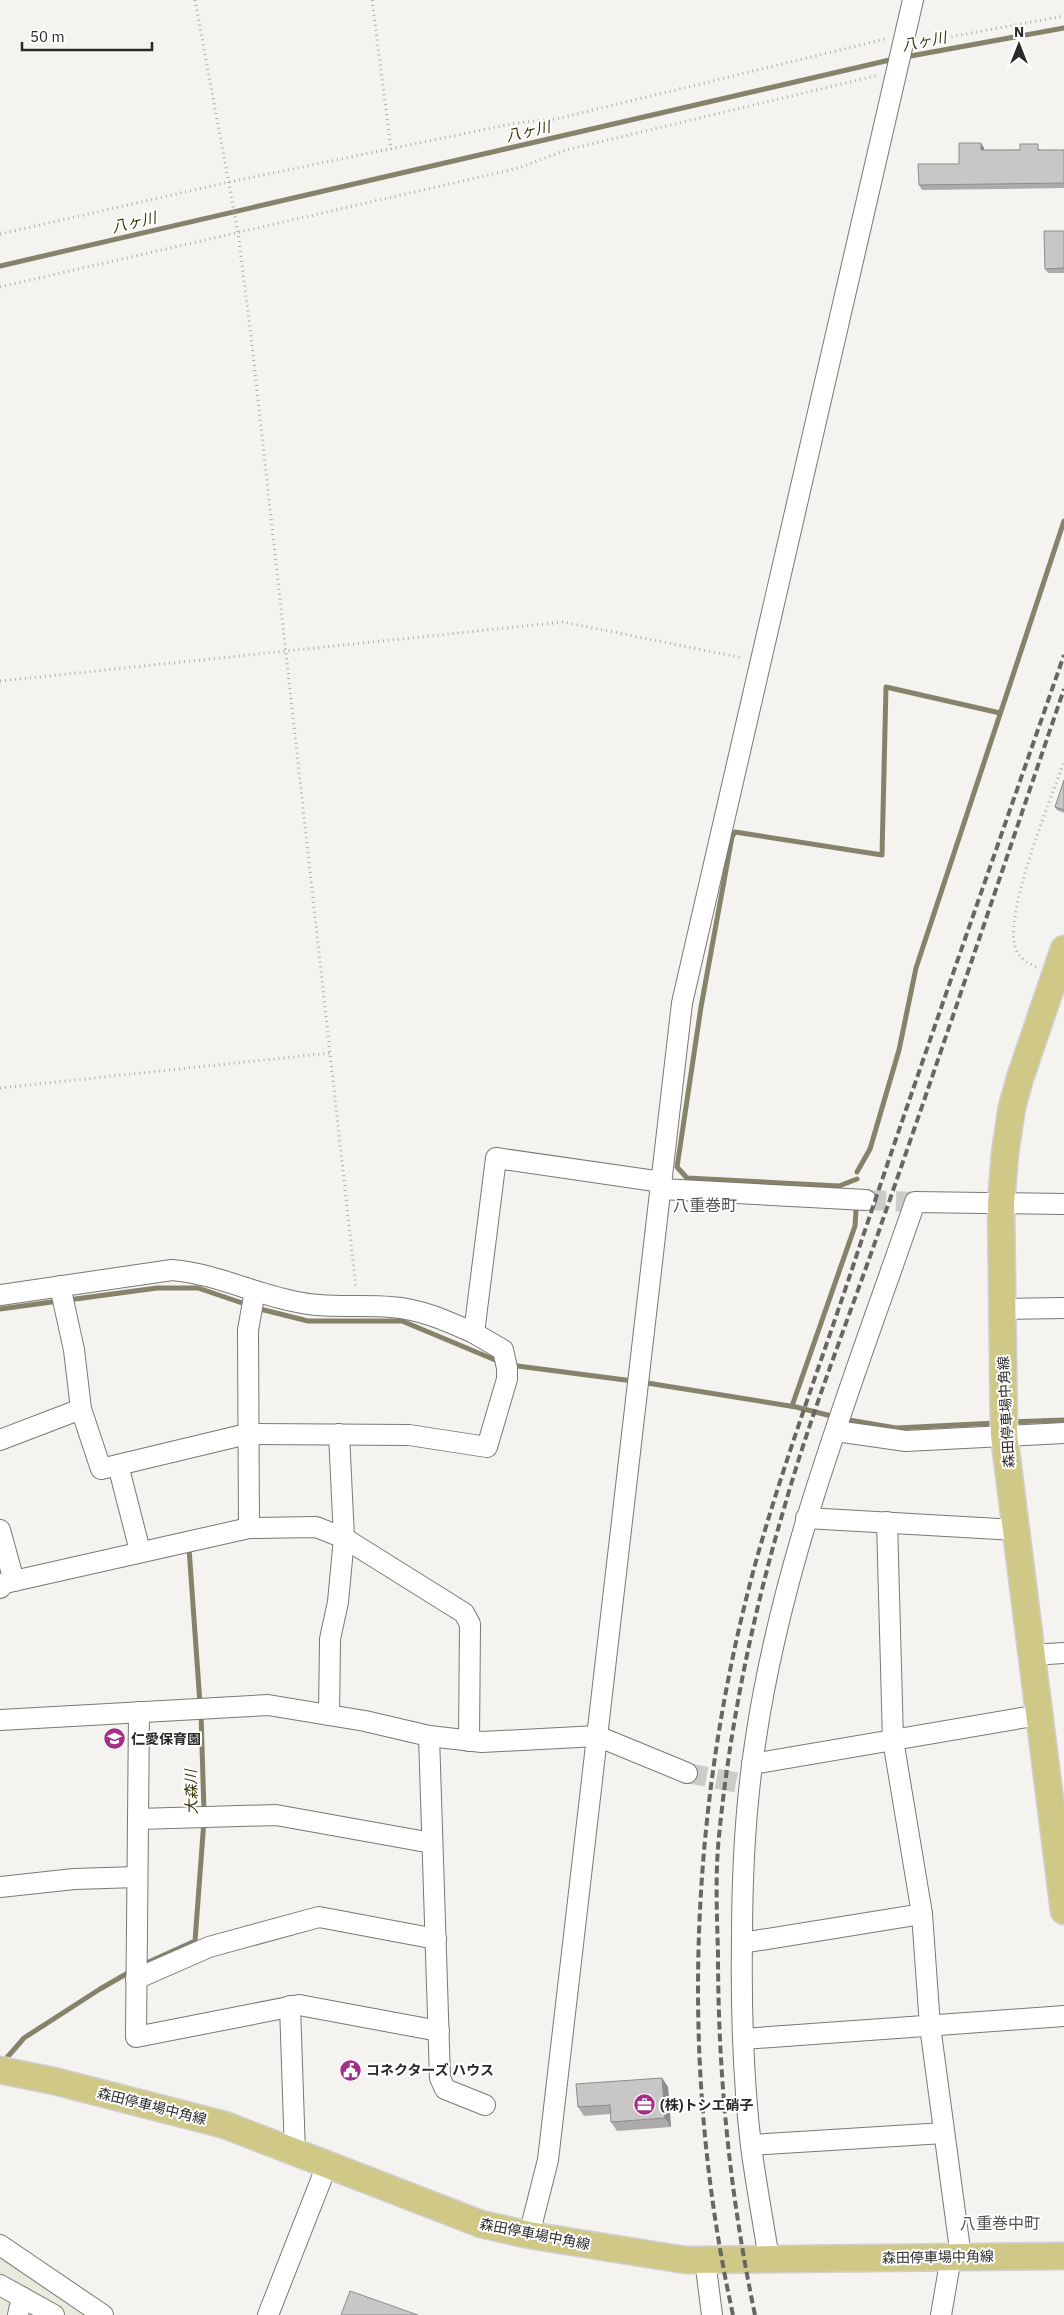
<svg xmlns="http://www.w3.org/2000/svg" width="1064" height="2315" viewBox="0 0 1064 2315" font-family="'IBM Plex Sans','Noto Sans JP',sans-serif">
<rect width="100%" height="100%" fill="#f4f3f0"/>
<polygon fill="#eae9de" points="0,2253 91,2315 0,2315"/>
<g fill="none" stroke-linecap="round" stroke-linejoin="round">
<g stroke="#86836a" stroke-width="5">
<polyline points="905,57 1064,28"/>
<polyline points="0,266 894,59"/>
<polyline points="857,1172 870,1149 899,1050 916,968 1064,521"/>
<polyline points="857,1179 839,1186 687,1178 677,1167 701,1007 732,837 735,832 882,855 886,687 1000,713"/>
<polyline points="68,1300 157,1288 198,1288 248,1305"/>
<polyline points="256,1308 308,1321 402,1321 500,1362"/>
<polyline points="0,1309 59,1301"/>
<polyline points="510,1365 633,1381"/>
<polyline points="641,1382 796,1407 835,1417"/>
<polyline points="792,1406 855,1226 856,1210"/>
<polyline points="843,1419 896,1428 996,1423"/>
<polyline points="1012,1422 1064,1420"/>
<polyline points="187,1549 189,1548 200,1704"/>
<polyline points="201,1713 204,1812"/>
<polyline points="142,1965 195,1941 204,1820"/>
<polyline points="4,2061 24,2038 100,1989 133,1970"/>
</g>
<g stroke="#cbcbc8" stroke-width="20" stroke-dasharray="20 10" stroke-linecap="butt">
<polyline points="866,1200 915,1202"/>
<polyline points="687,1773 739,1783"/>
</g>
<defs>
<g id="minor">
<polyline points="661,1189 866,1200"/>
<polyline points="60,1286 74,1350 81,1409 101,1469 247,1434 409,1435 487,1447 507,1379 507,1368 503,1350 474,1333"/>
<path d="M0,1295l172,-25c45,4 82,24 125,32 31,7 63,2 94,5 30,2 56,14 83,26l22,-175 166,24"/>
<polyline points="1001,1309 1064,1308"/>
<polyline points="836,1431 906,1441 1064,1433"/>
<polyline points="0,1440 81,1409"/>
<polyline points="118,1465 140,1551"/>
<polyline points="806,1518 1016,1530"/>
<polyline points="887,1522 893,1740 922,1914 930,2026 961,2257"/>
<polyline points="249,1528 248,1330 255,1291"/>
<polyline points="0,1530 14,1581"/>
<polyline points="0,1588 5,1583 249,1528 316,1527 344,1538 464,1613 470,1624 469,1741"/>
<polyline points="1032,1655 1064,1653"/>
<polyline points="139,1712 136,2037 299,2005 439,2031"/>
<polyline points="329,1715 330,1639 338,1602 344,1538 339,1434"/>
<polyline points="0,1720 268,1705 365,1721 429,1736 482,1742 597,1736 687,1773"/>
<polyline points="429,1736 440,2078 445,2089 485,2105"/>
<polyline points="752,1764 1039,1715"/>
<polyline points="138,1819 276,1815 432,1843"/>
<polyline points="0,1887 74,1879 137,1877"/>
<polyline points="742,1943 922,1914"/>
<polyline points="136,1979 209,1947 319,1917 436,1939"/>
<polyline points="290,2006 295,2153"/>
<polyline points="743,2039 1064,2016"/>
<polyline points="751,2145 944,2133"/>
<polyline points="529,2235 548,2160 682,1003 913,0"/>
<polyline points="0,2245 103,2315"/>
<path d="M769,2259c-6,-38 -13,-75 -18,-113 -8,-68 -10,-138 -9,-206 0,-66 3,-131 13,-196 27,-187 99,-364 160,-542l149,2"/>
<polyline points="705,2260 712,2315"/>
<polyline points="0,2285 54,2315"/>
<polyline points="18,2315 22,2297"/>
<polyline points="268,2315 327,2165"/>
<polyline points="941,2315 951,2257"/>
</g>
<g id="major">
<polyline points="1064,949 1020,1078 1012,1107 1005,1153 1001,1204 1004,1435 1064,1911"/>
<polyline points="0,2070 54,2081 225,2125 481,2224 529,2235 685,2260 1064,2256"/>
</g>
</defs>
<use href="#minor" stroke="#787875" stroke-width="22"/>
<use href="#major" stroke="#d0d0d0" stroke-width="29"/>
<g stroke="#aeadab" stroke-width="3" stroke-dasharray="1 4" stroke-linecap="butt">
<polyline points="195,0 238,233 251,336 356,1289"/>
<polyline points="372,0 391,149"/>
<polyline points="922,42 1064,16"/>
<polyline points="0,234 229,182 516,123 556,119 885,39"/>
<polyline points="0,287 519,168 566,150 879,75"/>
<polyline points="0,681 563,622 743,658"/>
<path d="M1036,967c-8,-4 -16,-8 -20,-17 -14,-33 35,-152 48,-188"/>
<polyline points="0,1088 330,1053"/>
</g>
<use href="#minor" stroke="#fff" stroke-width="20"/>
<use href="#major" stroke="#d0c886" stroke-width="26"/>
<g stroke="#676665" stroke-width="4" stroke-dasharray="8 4" stroke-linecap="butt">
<path d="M733,2315c-55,-250 -44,-514 25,-761 29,-102 67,-202 100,-303 67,-199 137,-398 206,-596"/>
<path d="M755,2315c-25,-119 -37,-239 -37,-361 -1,-39 -3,-79 1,-118 11,-112 34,-223 66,-331 27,-95 64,-187 96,-280 62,-178 122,-357 183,-536"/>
</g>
</g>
<g fill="#adaaac">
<polygon points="981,143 984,148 984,150 1041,149 1041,150 1064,150 1064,188 922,190 919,185 959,164"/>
<polygon points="1064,231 1064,273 1048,273 1045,269"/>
<polygon points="1064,780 1064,813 1057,810 1055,807"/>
<polygon points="662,2078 668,2087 671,2127 617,2131 611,2122 610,2114 584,2116 578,2107"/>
</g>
<g fill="#8d8b8c">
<polygon points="981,143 984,148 984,155 981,150"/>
<polygon points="662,2078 668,2087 671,2127 665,2118"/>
</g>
<g fill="#c9c6c8" stroke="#8d8b8c">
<polygon points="959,143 981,143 981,150 1020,150 1020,144 1038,144 1038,150 1064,150 1064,183 919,185 918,164 959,164"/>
<polygon points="1044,231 1064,231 1064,268 1045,269"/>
<polygon points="1064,780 1064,810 1055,807"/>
<polygon points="662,2078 665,2118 611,2122 610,2105 578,2107 576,2084"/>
<polygon points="350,2291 418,2315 341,2315"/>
</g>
<defs>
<symbol id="school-disc" viewBox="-11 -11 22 22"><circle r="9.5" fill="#a52f87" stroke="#fff"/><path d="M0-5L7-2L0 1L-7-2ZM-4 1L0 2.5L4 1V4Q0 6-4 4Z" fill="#fff"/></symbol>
<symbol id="civic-disc" viewBox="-11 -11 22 22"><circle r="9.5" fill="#a52f87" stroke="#fff"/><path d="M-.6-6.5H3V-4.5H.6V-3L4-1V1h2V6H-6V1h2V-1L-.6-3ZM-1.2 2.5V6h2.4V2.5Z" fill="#fff"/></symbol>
<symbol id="office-disc" viewBox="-11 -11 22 22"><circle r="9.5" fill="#a52f87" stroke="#fff"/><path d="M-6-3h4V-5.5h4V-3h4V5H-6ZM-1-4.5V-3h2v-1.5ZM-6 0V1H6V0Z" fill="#fff"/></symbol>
</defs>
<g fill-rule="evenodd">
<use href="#school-disc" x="102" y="1726" width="25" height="25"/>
<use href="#civic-disc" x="338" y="2058" width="25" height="25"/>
<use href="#office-disc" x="632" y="2092" width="25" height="25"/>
</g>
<g text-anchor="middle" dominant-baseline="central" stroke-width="4" stroke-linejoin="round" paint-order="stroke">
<g font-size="14" fill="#292928" stroke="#fff">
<text transform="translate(1006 1412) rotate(-93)">森田停車場中角線</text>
<text transform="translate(152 2106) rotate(14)">森田停車場中角線</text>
<text transform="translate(535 2234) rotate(11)">森田停車場中角線</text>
<text transform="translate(938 2257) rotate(-1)">森田停車場中角線</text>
</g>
<g font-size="14" font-weight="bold" fill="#292928" stroke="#fff" text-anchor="start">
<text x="131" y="1739">仁愛保育園</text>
<text x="366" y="2070">コネクターズ ハウス</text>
<text x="660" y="2105">(株)トシエ硝子</text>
</g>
<g font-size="15" font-style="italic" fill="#3b3506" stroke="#fff">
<text transform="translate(924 41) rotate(-11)">八ヶ川</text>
<text transform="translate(528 131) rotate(-13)">八ヶ川</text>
<text transform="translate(134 222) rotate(-13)">八ヶ川</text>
<text transform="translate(191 1792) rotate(-91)">大森川</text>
</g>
<g font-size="16" fill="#545451" stroke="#fff">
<text x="705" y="1205">八重巻町</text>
<text x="1000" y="2223">八重巻中町</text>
</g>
</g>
<g transform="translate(1019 45)" stroke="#ffffff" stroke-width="4" paint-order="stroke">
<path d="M0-4L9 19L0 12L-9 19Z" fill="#292928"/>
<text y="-8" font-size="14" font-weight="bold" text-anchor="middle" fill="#292928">N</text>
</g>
<path d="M22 42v8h130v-8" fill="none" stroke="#292928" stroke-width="2.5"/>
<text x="30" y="42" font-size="15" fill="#292928" stroke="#ffffff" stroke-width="4" paint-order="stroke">50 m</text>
</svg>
